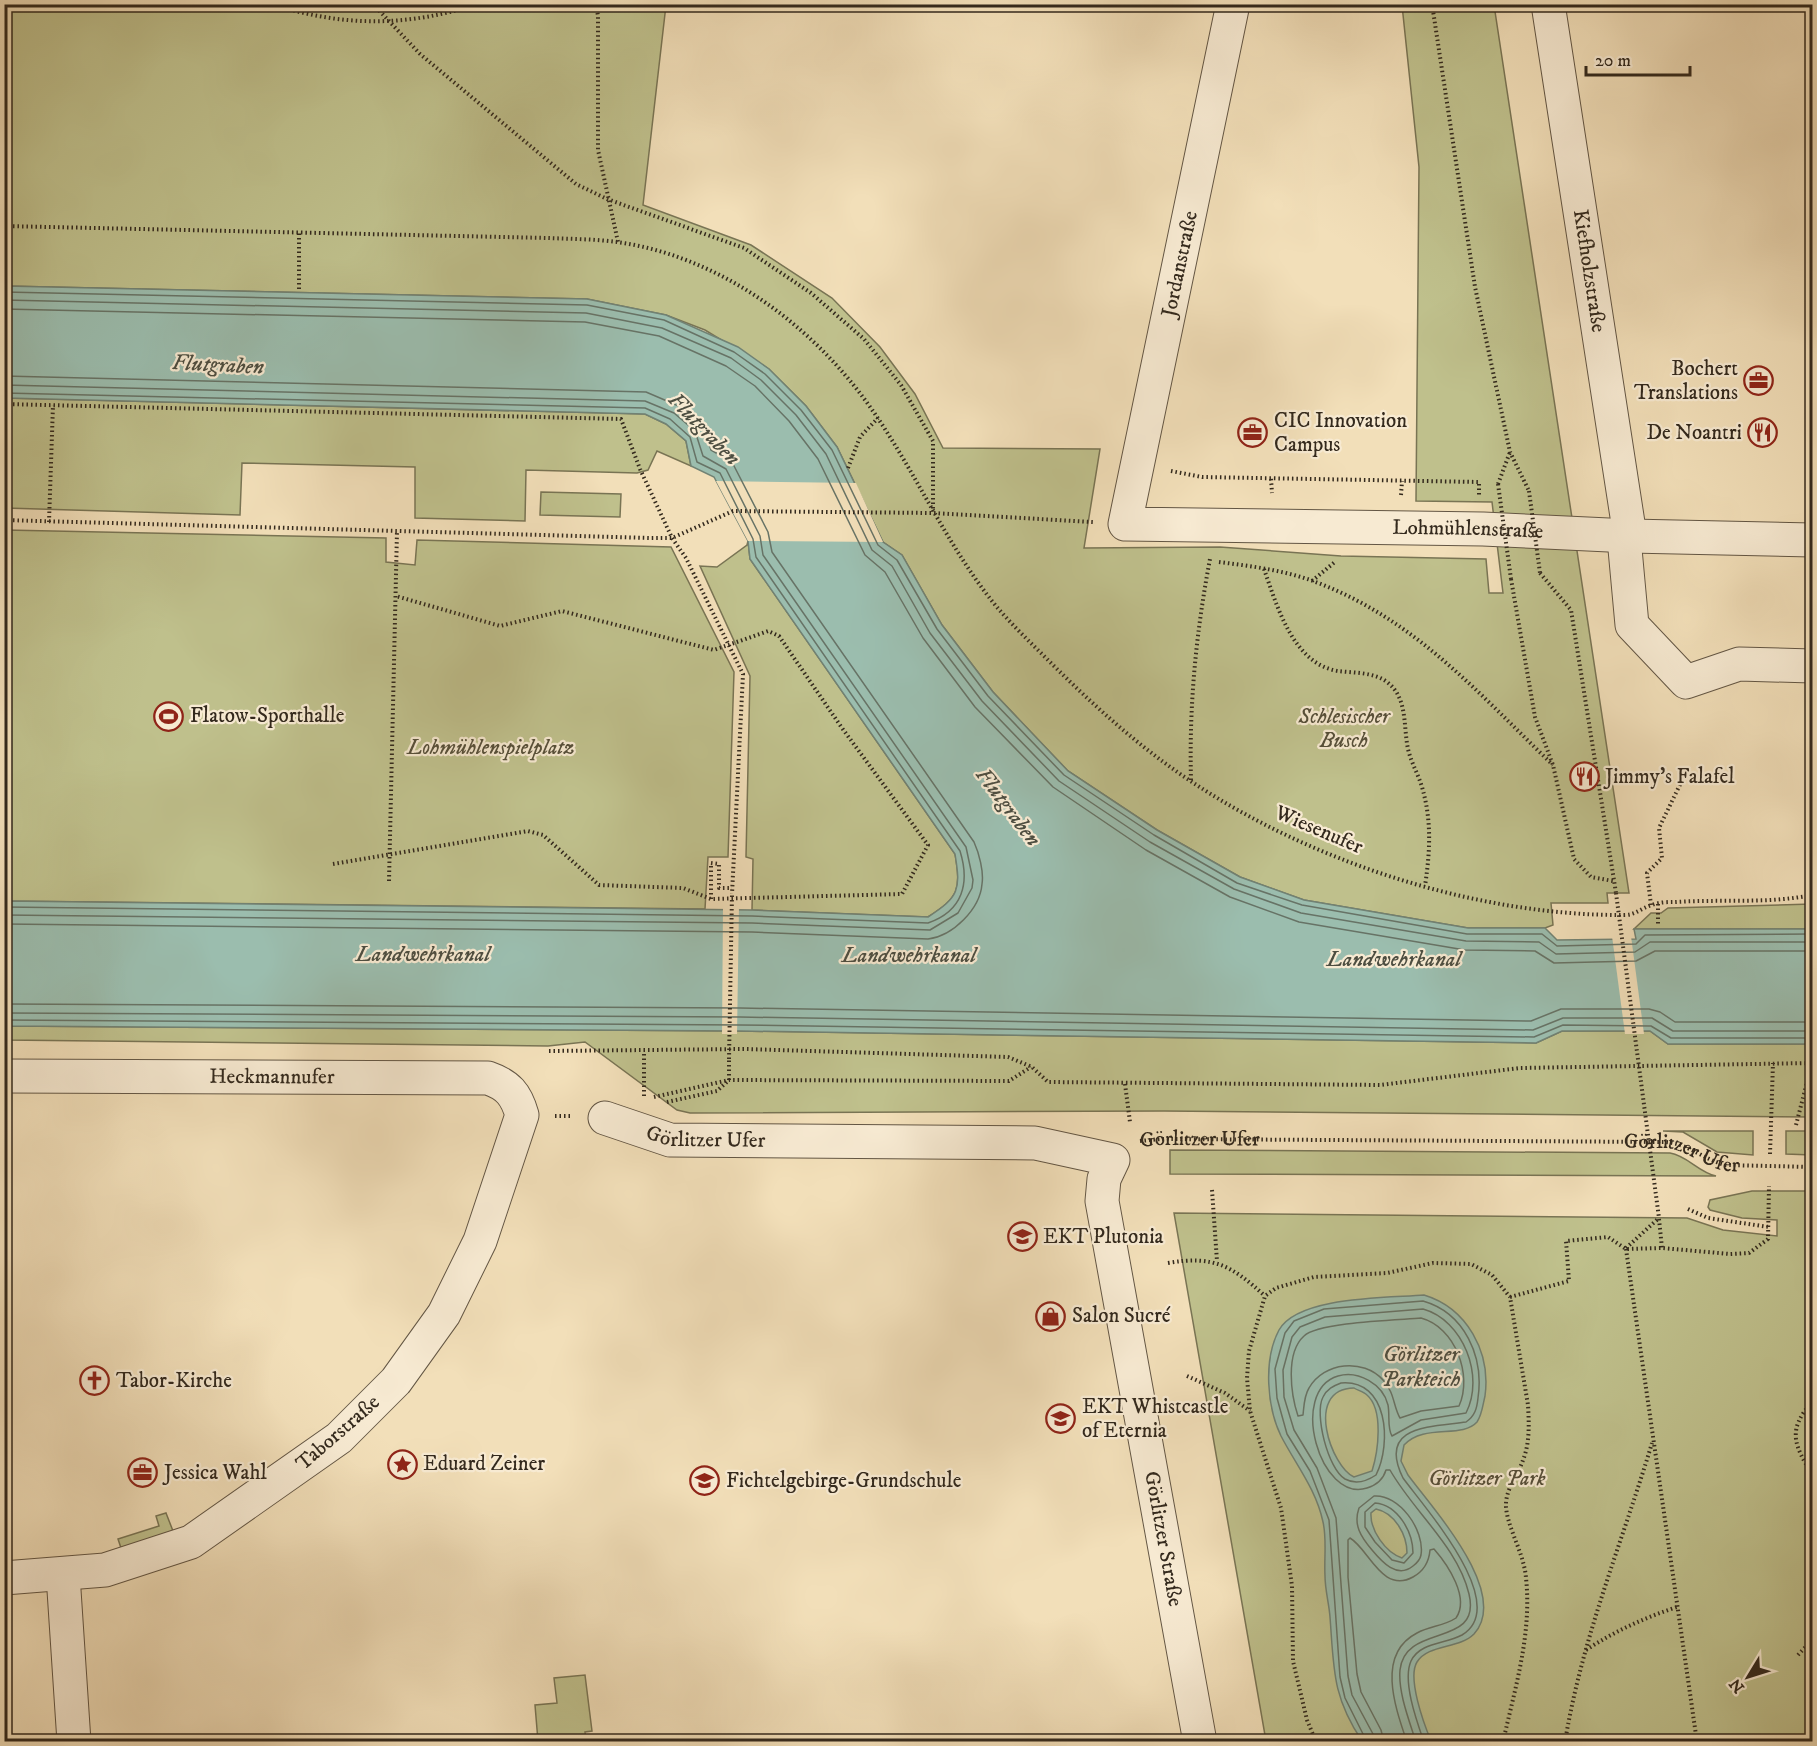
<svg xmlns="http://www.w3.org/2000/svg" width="1817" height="1746" viewBox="0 0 1817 1746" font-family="'IM FELL DW Pica',serif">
<rect width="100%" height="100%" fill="#f2dfb9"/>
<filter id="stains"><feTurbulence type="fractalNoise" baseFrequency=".00333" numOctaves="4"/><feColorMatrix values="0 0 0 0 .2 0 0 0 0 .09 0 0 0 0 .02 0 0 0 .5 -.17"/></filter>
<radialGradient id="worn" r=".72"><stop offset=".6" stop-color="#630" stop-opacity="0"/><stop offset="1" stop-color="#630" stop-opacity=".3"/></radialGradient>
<g fill="#bfc08c" stroke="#797454" stroke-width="1.5">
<polygon points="5,5 666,5 643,205 751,245 832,298 880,347 915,394 943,448 1100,449 1084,548 1220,547 1341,556 1486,559 1489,593 1503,593 1492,502 1416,501 1419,167 1402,5 1494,5 1629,893 1607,893 1608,903 1551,903 1553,925 1545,928 1468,928 1304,900 1240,877 1157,830 1068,771 993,692 942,625 902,555 883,542 837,447 806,406 769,369 705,330 666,315 587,299 5,286"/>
<polygon points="5,398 645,414 666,424 686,441 691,466 657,451 648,470 637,473 526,470 525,521 415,518 415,467 242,463 240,515 5,508"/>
<polygon points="541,492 621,494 620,517 540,515"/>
<polygon points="5,530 386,538 386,562 415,565 417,540 671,547 734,672 728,857 708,857 705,909 5,901"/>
<path d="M748,541l2,18 205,295c6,36 4,43 -27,63l-176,-7 1,-51 -7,-2 4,-181 -50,-110 17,1 30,-22z"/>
<polygon points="1812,904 1812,929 1634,929 1651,913 1661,913 1668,908"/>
<polygon points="5,1026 739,1031 1536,1043 1562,1031 1650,1031 1668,1044 1812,1044 1812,1117 1164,1111 690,1113 677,1110 585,1042 548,1046 5,1040"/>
<polygon points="1663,1131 1753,1131 1753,1155 1717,1152 1683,1132"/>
<polygon points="1786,1131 1812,1131 1812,1155 1786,1154"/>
<path d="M1170,1150l500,3c18,3 28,19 46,23l-546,-2z"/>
<polygon points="1752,1191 1812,1191 1812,1741 1266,1741 1174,1213 1687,1218 1723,1230 1777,1236 1777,1220 1742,1218 1710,1210 1708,1207 1710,1200"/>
<polygon points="166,1513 173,1531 121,1548 118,1539 159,1526 156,1516"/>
<polygon points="585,1675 592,1731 585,1732 586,1741 566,1741 565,1735 561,1735 561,1741 538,1741 535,1705 557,1703 554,1678"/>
</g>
<g fill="#9bbdae" stroke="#718274" stroke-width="1.5" fill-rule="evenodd">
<path d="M5,286l582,13 79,16 72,32 31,22 37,37 31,41 46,95 19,13 40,70 51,67 75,79 89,59 83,47 64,23 164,28h77l12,12 79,-1 -2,-10h178v115h-144l-18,-13h-88l-26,12 -797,-12 -734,-5v-125l747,9 176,7c31,-20 33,-27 27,-63l-205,-295 -2,-18 -34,-64 -23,-11 -5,-25 -20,-17 -21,-10 -640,-16z"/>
<path d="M1424,1295c43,13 67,57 61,101 -2,8 -3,19 -8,26 -15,17 -53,1 -73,23l-3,16 7,14c24,33 103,118 66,159 -15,15 -46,10 -57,28 -10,16 7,62 14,79h-69c-30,-45 -28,-72 -32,-124 -1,-14 -5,-27 -5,-41 -1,-18 2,-37 -2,-54 -7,-33 -27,-57 -42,-86 -14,-29 -18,-76 -2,-106 19,-34 109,-32 145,-35zM1354,1388c3,2 10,4 13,7 17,15 11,57 5,76l-18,6c-22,-9 -51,-88 0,-89zM1376,1509c19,4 31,26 31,44l-5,5c-17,-6 -32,-28 -31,-45z"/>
</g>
<g fill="#f2dfb9">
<polygon points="716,481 856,483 883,542 748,541"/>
<polygon points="723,906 739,907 737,1034 722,1034"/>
<polygon points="1612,936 1631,936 1644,1034 1625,1034"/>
</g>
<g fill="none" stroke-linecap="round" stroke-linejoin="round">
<g stroke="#677366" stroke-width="1.5">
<polyline points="4,292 587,305 664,320 734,352 765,374 801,410 832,450 878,545 897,560 937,629 988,696 1064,775 1154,835 1237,883 1302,905 1467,934 1542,934 1557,946 1636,944 1645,935 1812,934"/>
<polyline points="4,300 586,313 662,328 731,358 761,380 796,415 826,454 872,550 892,566 930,633 982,701 1059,781 1150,842 1234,889 1301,913 1466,941 1539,942 1556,954 1635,952 1650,942 1812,942"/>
<polyline points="4,309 585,322 659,336 726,366 755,386 789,421 818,459 865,555 885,572 923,638 975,707 1053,787 1146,850 1230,897 1299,922 1465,950 1535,951 1554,963 1636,961 1655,951 1812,951"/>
<path d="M4,376l642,16 35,15 23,21 7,22 21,12 36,70 4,20 202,290c5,11 10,30 8,42 -2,25 -29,52 -54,55l-176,-7 -748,-8"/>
<polyline points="4,385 645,401 674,413 695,431 703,456 726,469 760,536 763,555 966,847 973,880 972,888 958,913 930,930 752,923 4,915"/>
<path d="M4,393l641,15 25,11 20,18 7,25 23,11 33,66 3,18 204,294c10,32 3,60 -32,72l-176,-7 -748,-9"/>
<polyline points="4,1004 740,1008 1531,1021 1561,1009 1649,1009 1660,1012 1675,1022 1812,1022"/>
<polyline points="4,1013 740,1017 1533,1030 1563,1018 1652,1018 1673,1031 1812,1031"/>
<polyline points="4,1020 740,1025 1534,1037 1563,1025 1651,1026 1671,1038 1812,1038"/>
<path d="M1421,1318c34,9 52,57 38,88l-38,5 -21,7c-7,-12 -5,-25 -17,-38 -20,-22 -59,-18 -74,8 -5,8 -5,18 -6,27l-5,1c-7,-21 -13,-63 6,-80 14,-14 94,-16 117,-18z"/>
<path d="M1341,1383c47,-4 51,60 35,92 -9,6 -20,10 -31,4 -17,-10 -31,-65 -22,-82 4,-8 10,-11 18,-14z"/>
<path d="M1374,1496c25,-2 51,34 47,59 -1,5 -4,8 -8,11 -16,13 -31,-4 -41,-16 -11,-13 -19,-25 -13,-42z"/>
<path d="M1375,1503c23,2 38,29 38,50l-9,10 -12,-3 -17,-18 -10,-15v-15z"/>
<path d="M1367,1742l-22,-44 -5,-21 -11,-157 -19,-49 -23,-37 -10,-36 -2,-29 10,-36 9,-12 30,-12 99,-8c42,12 61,56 55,97 -1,10 -3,18 -12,24 -36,5 -89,3 -63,56 21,29 109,127 59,157 -16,9 -42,7 -51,26 -9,20 6,61 13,81"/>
<path d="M1375,1742l-2,-8 -21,-39 -4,-19 -12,-158 -19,-50 -23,-38 -10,-33 -1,-27 9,-33 8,-10 25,-10 98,-8c40,11 62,67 43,104l-45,7 -29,16c-5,-8 -2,-21 -4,-31 -5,-21 -30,-35 -50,-29 -50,15 -18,127 29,112 10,-3 16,-8 19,-18h4c23,41 68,77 79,124 13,55 -64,28 -69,76 -2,22 9,50 16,72"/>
<path d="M1384,1742l-3,-12 -20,-38 -4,-18 -9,-97v-37l2,-2c19,11 32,56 63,39 11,-6 16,-15 17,-27l4,-1c14,16 36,49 22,69 -12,8 -26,8 -39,15 -41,21 -22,74 -10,109"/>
</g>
<defs>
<g id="minor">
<path id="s2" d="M1233,4l-108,520 358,5 147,7 182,4"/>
<path id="s3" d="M1548,4l82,532"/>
<polyline points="1630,536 1625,549 1632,625 1686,682 1739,664 1812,666"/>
<path id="s4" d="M4,1076l484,2c20,7 28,16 34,37l-42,126 -36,73 -48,67 -57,57 -148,104 -86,28 -101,8"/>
<path id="s5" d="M605,1118l65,22 365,3 78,17 -9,19 -2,22 98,541"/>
<polyline points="63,1575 74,1742"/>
</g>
</defs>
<use href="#minor" stroke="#635644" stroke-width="35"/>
<g stroke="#33291d" stroke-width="4" stroke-dasharray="1.5 3" stroke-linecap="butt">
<path d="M272,4c69,23 137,23 205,0"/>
<polyline points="373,4 420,54 576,184 607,199 744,248 811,293 864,339 901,385 933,441 933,512"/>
<polyline points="596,4 598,16 598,150 618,242"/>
<polyline points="1432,4 1475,287 1510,452 1529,491"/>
<path d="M4,226l544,12c23,1 47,1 69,4 107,15 202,88 260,175 42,62 71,130 119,189 16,19 35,37 53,55 43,43 89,85 140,119 122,82 288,136 435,135 12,0 17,-7 28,-10 7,-3 16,-3 23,-3 45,-3 92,2 137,-7"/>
<polyline points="299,289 299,231"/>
<polyline points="4,404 621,419 640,469 672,538 686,558 743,674 732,894"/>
<polyline points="848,468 860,437 878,418"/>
<polyline points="1171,471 1202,477 1479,482 1479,496"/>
<polyline points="1271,479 1272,493"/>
<polyline points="1498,484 1510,452"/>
<polyline points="1401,495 1402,481"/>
<polyline points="4,520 651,538 672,538 733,511 933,513 1093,522"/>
<polyline points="49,522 53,405"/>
<path d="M1219,562c31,4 64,8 94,19 101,37 165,112 240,184"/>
<path d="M1264,569c13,37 29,95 74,102 16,2 36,1 49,11 21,16 16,43 21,67 3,13 10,25 14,38 10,34 8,65 3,99"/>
<polyline points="1540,573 1571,610 1616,893"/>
<polyline points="1511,579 1535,717 1553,765 1574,859 1591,877 1613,881"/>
<polyline points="1312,581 1336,561"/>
<path d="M1191,780c-2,-75 5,-147 19,-221"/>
<polyline points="333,864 528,831 543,835 599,885 683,888 711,899 902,894 928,845 842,728 779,636 768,631 714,650 562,611 500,626 396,596"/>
<polyline points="389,881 397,531"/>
<polyline points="711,899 711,863 719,864 719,888 732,888"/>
<polyline points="1658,904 1658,925"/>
<polyline points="1651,905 1647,873 1662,858 1659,828 1689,766"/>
<polyline points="549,1051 745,1049 1008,1057 1032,1067 1048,1082 1380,1085 1520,1068 1812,1063"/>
<polyline points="1125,1084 1130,1122"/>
<polyline points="644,1096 644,1052"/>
<polyline points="654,1097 729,1080 1009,1081 1031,1067"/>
<polyline points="667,1102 717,1091 729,1080 729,1059"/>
<polyline points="555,1116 571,1116"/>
<polyline points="1796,1125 1812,1063"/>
<path id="s1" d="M1140,1141l21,-2 505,3c23,2 38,18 60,23l86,2"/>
<polyline points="1770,1154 1773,1063"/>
<polyline points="1212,1190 1217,1261"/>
<polyline points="1688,1209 1708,1218 1769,1227"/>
<polyline points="1659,1219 1662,1248"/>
<polyline points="1626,1248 1659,1218"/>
<polyline points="1626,1249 1697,1742"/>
<path d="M1168,1263c46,-8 64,3 97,33"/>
<polyline points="1510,1297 1569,1281 1566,1241 1608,1237 1626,1249 1662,1248 1730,1254 1749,1253 1768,1239 1769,1186"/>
<polyline points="1187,1376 1225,1393 1250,1411"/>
<path d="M1812,1402c-25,28 -18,43 0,72"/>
<path d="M1586,1650c29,-19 58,-32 91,-43"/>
<polyline points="1798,1655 1812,1640"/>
<path d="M1316,1742l-9,-22 -14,-59 -1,-75 -11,-78 -31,-97 -3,-33 2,-27 16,-55 11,-8 38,-11 73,-4 46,-10 38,1 21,11 18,22 18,108c1,18 2,38 -5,55 -5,15 -16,27 -17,43 -1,21 18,49 20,75 6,56 -11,110 -23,164"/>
<path d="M1565,1742c17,-104 57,-199 87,-299"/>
</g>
<use href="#minor" stroke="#f7ead2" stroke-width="33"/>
<g stroke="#33291d" stroke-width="4" stroke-dasharray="1.5 3" stroke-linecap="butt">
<polyline points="1498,484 1511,579"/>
<polyline points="1529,491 1540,573"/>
<polyline points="1616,893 1659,1218"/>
<polyline points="729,1059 732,894"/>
</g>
</g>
<defs>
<symbol id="office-ring" viewBox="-11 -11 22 22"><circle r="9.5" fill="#f7ead2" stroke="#8f2418" stroke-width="1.5"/><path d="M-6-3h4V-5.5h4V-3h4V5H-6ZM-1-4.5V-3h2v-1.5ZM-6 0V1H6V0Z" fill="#8f2418"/></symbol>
<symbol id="restaurant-ring" viewBox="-11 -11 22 22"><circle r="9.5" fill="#f7ead2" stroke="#8f2418" stroke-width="1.5"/><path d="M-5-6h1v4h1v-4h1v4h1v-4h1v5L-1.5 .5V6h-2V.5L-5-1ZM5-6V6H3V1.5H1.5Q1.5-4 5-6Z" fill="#8f2418"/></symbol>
<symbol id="stadium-ring" viewBox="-11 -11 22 22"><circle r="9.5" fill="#f7ead2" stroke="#8f2418" stroke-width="1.5"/><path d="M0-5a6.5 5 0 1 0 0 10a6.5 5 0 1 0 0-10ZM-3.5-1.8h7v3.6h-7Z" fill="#8f2418"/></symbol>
<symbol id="school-ring" viewBox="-11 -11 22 22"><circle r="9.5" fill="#f7ead2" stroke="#8f2418" stroke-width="1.5"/><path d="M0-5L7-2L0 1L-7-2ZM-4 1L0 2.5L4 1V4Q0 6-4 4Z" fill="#8f2418"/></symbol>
<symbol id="shop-ring" viewBox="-11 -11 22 22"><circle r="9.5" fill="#f7ead2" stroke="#8f2418" stroke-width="1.5"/><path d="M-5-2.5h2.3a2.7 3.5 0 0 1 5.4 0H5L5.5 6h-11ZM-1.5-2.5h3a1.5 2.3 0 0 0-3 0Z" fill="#8f2418"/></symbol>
<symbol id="church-ring" viewBox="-11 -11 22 22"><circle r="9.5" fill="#f7ead2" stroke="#8f2418" stroke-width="1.5"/><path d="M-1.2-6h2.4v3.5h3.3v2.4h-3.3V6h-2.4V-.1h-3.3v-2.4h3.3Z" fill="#8f2418"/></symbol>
<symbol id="sight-ring" viewBox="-11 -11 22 22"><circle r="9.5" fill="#f7ead2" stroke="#8f2418" stroke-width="1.5"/><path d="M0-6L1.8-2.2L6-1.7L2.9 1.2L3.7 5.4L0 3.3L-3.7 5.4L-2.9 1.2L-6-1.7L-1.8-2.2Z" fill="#8f2418"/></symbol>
</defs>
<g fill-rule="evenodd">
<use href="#office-ring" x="1742" y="364" width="33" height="33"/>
<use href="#office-ring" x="1236" y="416" width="33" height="33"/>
<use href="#restaurant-ring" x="1746" y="416" width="33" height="33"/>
<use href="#stadium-ring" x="152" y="700" width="33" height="33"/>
<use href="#restaurant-ring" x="1568" y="760" width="33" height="33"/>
<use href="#school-ring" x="1006" y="1220" width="33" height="33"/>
<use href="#shop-ring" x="1034" y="1300" width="33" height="33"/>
<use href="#church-ring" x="78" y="1364" width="33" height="33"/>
<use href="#school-ring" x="1044" y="1402" width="33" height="33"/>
<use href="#sight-ring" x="386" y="1448" width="33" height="33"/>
<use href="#office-ring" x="126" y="1456" width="33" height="33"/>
<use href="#school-ring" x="688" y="1464" width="33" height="33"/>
</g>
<g text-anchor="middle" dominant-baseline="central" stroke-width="4.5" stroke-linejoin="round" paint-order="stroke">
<g font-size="21" fill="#33291d" stroke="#f7ead2">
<text transform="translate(1180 264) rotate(-78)">Jordanstraße</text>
<text stroke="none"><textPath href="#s3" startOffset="270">Kiefholzstraße</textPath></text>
<text stroke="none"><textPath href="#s2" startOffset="874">Lohmühlenstraße</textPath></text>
<text transform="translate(1319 830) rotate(23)">Wiesenufer</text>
<text stroke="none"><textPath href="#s4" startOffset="268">Heckmannufer</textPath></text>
<text stroke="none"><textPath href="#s5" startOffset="104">Görlitzer Ufer</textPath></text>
<text stroke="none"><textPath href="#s1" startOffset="60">Görlitzer Ufer</textPath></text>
<text stroke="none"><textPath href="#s1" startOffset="544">Görlitzer Ufer</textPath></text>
<text transform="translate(338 1433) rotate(-41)">Taborstraße</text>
<text stroke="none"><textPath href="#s5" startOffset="900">Görlitzer Straße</textPath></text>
</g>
<g font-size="21" fill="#33291d" stroke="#f7ead2" text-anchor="start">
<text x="1738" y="369" text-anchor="end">Bochert<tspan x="1738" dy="24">Translations</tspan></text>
<text x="1274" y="421">CIC Innovation<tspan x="1274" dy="24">Campus</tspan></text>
<text x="1742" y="433" text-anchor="end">De Noantri</text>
<text x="190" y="716">Flatow-Sporthalle</text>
<text x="1605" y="777">Jimmy's Falafel</text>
<text x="1043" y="1237">EKT Plutonia</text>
<text x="1072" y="1316">Salon Sucré</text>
<text x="116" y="1381">Tabor-Kirche</text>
<text x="1082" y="1407">EKT Whistcastle<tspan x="1082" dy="24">of Eternia</tspan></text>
<text x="423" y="1464">Eduard Zeiner</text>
<text x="164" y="1473">Jessica Wahl</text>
<text x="726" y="1481">Fichtelgebirge-Grundschule</text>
</g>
<g font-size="21" font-style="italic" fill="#564f39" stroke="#f7ead2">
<text x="1344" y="717">Schlesischer<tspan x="1344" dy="24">Busch</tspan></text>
<text x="491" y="748">Lohmühlenspielplatz</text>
<text x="1487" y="1479">Görlitzer Park</text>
</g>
<g font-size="22" font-style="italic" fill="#4d4e41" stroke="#f7ead2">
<text transform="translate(218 365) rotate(3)">Flutgraben</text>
<text transform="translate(704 429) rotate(46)">Flutgraben</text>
<text transform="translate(1008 807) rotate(53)">Flutgraben</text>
<text x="423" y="954">Landwehrkanal</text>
<text x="909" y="955">Landwehrkanal</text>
<text x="1394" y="959">Landwehrkanal</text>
<text x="1421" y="1354">Görlitzer<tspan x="1421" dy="25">Parkteich</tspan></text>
</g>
</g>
<rect width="1817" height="1746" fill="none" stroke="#f2dfb9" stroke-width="24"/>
<rect x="6" y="6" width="1805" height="1734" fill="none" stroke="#33291d" stroke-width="3"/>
<rect x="12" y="12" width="1793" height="1722" fill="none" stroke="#33291d" stroke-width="1.5"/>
<g transform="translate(1748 1677) rotate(232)" stroke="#f7ead2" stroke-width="4.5" paint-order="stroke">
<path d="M0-4.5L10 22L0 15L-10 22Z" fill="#33291d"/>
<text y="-9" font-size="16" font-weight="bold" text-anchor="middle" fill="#33291d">N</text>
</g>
<path d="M1586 66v9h104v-9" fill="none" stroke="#33291d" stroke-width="3"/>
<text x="1595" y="66" font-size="18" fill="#33291d" stroke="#f7ead2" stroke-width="4.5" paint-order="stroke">20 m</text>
<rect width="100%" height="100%" filter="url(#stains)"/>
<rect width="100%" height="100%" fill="url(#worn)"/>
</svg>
